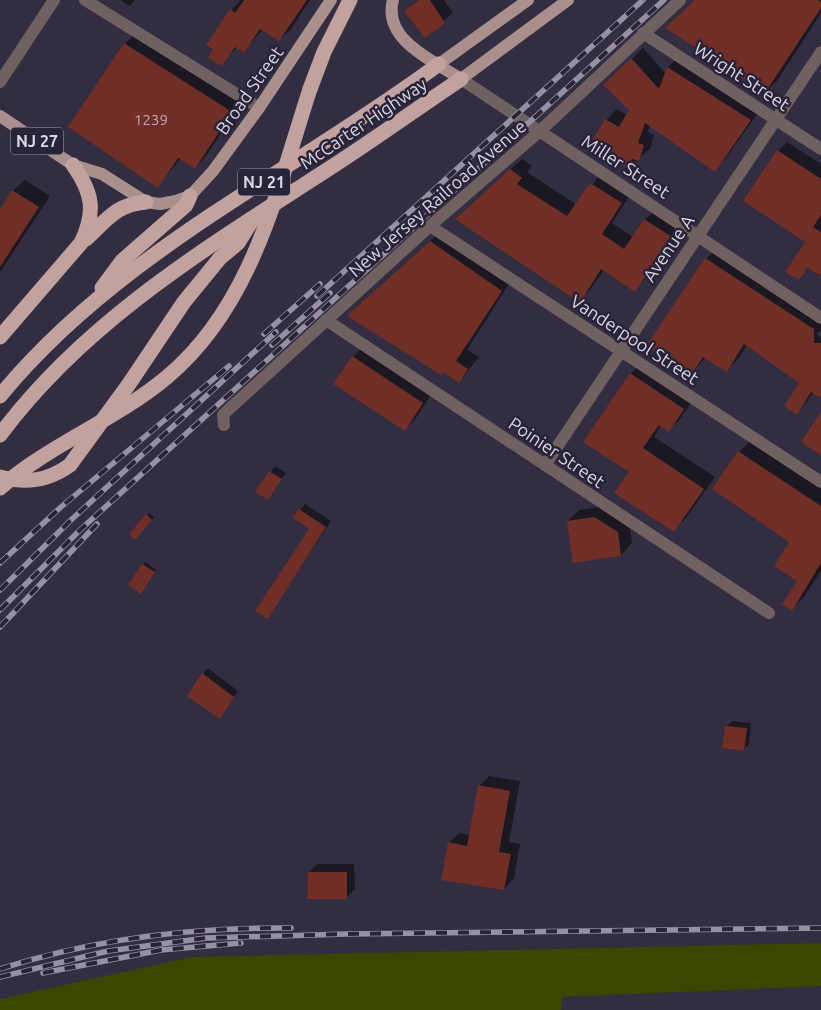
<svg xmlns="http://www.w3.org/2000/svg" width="821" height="1010" viewBox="0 0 821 1010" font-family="Ubuntu,sans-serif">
<rect width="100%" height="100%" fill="#332d41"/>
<polygon fill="#394701" points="821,943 821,986 562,997 561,1010 0,1010 0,999 192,957"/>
<g fill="#0007" fill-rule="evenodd">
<polygon points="120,0 135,0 130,6"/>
<polygon points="241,0 310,0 291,29 279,40 263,29 243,52 237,47 221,64 231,10"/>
<polygon points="418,0 444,0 453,13 425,36 406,11"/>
<polygon points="696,0 821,0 821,13 777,81 765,92"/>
<polygon points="136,32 243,100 206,156 195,168 181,158 158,186 125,44"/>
<polygon points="643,48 666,74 668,67 679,57 761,109 725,159 714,170 650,125 648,132 654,135 650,149 628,167 606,120 617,109 627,115 630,110 616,74"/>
<polygon points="787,142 821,164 821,275 810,267 799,279 807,242 778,151"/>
<path d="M522,159l10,7 -5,6 50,33 25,-33 30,20 -20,31 21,14 12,-17 11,-11 26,16 -37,54 -11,11 -30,-20 -14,20 -11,11 -112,-93zM674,231l2,1 -32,47h-3z"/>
<polygon points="25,180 50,196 0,272 0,211 13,191"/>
<polygon points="442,230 512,279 467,350 479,357 459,382 360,305"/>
<polygon points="718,247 821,315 821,329 817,335 821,338 821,396 814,392 797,414 800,382 747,345 738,359 727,370 706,357 691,374 648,346 706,259"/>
<polygon points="364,346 433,392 416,418 404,430 353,357"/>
<polygon points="642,362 694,398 680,419 669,430 661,425 654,437 715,477 685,519 673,531 630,471 585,442 631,373"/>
<polygon points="750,441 821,488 821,571 803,598 792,609 798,581 791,541 713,489 739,452"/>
<polygon points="275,466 286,473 268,499 257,492"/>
<polygon points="305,504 331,521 267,618 310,529 300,510"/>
<polygon points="605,506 629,521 632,543 621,555 574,562 568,521 579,510"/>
<polygon points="149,513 154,517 135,538 131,534"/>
<polygon points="145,562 156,570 143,590 129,585"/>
<polygon points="208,668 238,691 219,717 203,674"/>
<polygon points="732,721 751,723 749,744 744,749 726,727"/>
<polygon points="489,776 520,781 509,842 520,844 514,878 504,889 449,843 459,833 470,835 479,786"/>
<polygon points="317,864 354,864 355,889 346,898 309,873"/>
</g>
<g fill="#6f2e26">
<polygon points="244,0 307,0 279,41 260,29 244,53 235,47 222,66 208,58 213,49 206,45 230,9 235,13"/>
<polygon points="419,0 430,0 445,23 425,38 404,11"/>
<polygon points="695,0 818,0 821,2 821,8 765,93 665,28"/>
<polygon points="124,43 232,112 195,169 178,158 158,188 68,127"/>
<polygon points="631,58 659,89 667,67 751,120 715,172 645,123 638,143 644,145 639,161 632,159 628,169 590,144 605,119 619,127 629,110 603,85"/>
<polygon points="777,150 821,179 821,215 813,227 821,232 821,276 808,268 799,280 785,272 805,242 743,201"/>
<polygon points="510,169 522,178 517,184 567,216 590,183 622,203 602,234 624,249 644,219 672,237 635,292 601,269 580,303 455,219"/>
<polygon points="12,190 39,207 0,267 0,209"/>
<polygon points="430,241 502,291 456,361 468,369 459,383 443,372 441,375 347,316"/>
<polygon points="705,258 814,329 814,343 821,343 821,398 811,392 797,415 784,406 799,383 744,344 727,372 703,357 691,375 646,346"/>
<polygon points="352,356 423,403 405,431 333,384"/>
<polygon points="630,373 684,409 669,432 659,425 643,448 704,489 674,532 614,493 629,472 583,442"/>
<polygon points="821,412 821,455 801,442"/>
<polygon points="738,451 821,506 821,563 792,611 782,604 797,581 774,566 789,542 712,489"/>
<polygon points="269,471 282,479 268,500 255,492"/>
<polygon points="299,509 326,527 268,619 255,611 309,529 293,518"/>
<polygon points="146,514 152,520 135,540 129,534"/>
<polygon points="594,517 618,532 621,556 573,563 567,521"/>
<polygon points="142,564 155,572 141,594 128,585"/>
<polygon points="202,673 234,697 220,719 187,696"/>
<polygon points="725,726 747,728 744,751 722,748"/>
<polygon points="478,785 510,791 499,852 511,854 504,890 441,880 448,842 467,846"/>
<polygon points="308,872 347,872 347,899 307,899"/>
</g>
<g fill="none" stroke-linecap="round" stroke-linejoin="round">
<g stroke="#6e6160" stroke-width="12">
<polyline points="85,0 259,108"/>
<polyline points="643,33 821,149"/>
<polyline points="461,79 821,318"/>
<polyline points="0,82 54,0"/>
<polyline points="430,226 821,482"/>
<polyline points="326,320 769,613"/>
<polyline points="224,425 223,415 228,410 430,226 540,131 680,0"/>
<polyline points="545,465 821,52"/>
</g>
<g stroke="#a9908d" stroke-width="12">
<path d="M393,0c-11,40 41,61 68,79l107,-79"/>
<polyline points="439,64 528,0"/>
<polyline points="0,116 73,165 102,174 146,202 160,204 176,201 190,196 213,171 259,108 331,0"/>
</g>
<g stroke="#c1a29f" stroke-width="15">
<polyline points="310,89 324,52 350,0"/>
<path d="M86,239c22,-20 29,-34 60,-37"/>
<polyline points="102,288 122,261 186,205 190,196"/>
<path d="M0,337l81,-94c15,-31 12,-50 -8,-78"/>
<path d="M0,396c118,-144 292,-223 439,-332"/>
<path d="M0,435c87,-117 213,-191 333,-269 43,-28 85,-58 128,-87"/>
<path d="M0,477c26,7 48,4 70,-12l59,-81 55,-82 36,-44 18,-15 15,-24"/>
</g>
<defs>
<g id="rail">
<polyline points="317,296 643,0"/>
<polyline points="264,334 320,284"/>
<polyline points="272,345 330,293"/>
<polyline points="0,563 61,507 229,366"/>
<polyline points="0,590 71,520 276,332"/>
<polyline points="0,610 80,530 664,0"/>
<polyline points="0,627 97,524"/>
<path d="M0,969c93,-30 194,-42 291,-41"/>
<polyline points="43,973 161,950 241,943"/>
<polyline points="0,977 108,951 206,938 346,934 821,928"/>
</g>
</defs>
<use href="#rail" stroke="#9691a2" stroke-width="5.5"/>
<use href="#rail" stroke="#292337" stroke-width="4" stroke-dasharray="11" stroke-linecap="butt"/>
<path stroke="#c1a29f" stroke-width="15" d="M0,488c50,-44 116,-68 167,-111 86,-72 110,-187 143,-288"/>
</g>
<g text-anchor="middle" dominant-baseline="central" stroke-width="5" stroke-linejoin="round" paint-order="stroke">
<g font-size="15" fill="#bfacb4">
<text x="151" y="119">1239</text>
</g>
<g fill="#292337" stroke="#a5a0b0" stroke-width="1">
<rect x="11" y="127.5" width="52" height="27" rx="4"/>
<rect x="238" y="168.5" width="52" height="27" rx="4"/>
</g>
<g font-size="16" font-weight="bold" fill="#dad6e4">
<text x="37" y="141">NJ 27</text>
<text x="264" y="182">NJ 21</text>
</g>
<g font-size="18" fill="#dad6e4" stroke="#292337">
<text transform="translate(742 76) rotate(33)">Wright Street</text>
<text transform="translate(249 90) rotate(-55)">Broad Street</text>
<text transform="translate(363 123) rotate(-34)">McCarter Highway</text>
<text transform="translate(626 166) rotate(33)">Miller Street</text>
<text transform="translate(437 198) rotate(-41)">New Jersey Railroad Avenue</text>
<text transform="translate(668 248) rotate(-56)">Avenue A</text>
<text transform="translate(635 339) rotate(33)">Vanderpool Street</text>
<text transform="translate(557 452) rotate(34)">Poinier Street</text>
</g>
</g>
</svg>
